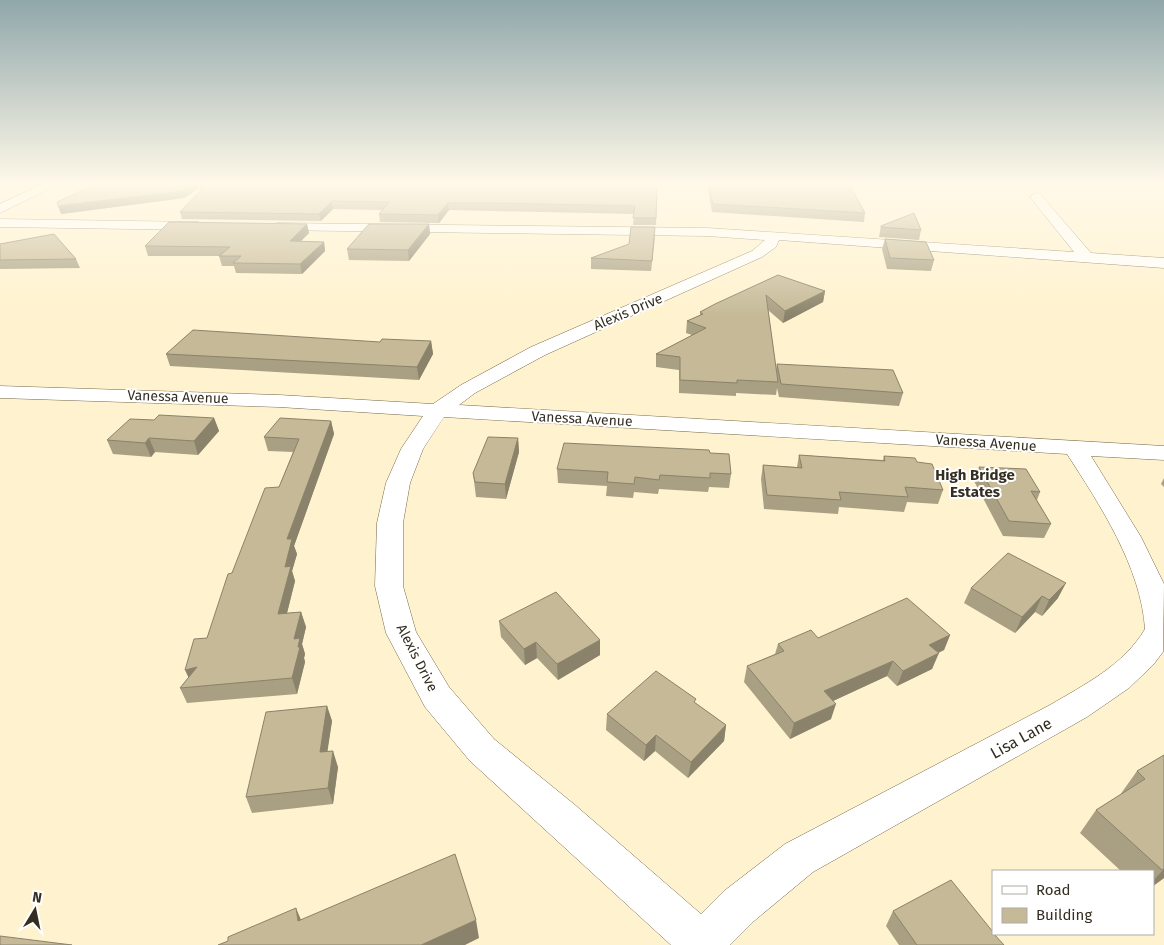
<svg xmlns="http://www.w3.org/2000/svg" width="1164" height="945" viewBox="0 0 1164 945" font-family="'Fira Sans',sans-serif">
<rect width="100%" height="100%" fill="#fff2ce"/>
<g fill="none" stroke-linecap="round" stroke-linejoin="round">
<defs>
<g id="street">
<polygon points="43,184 59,184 0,213 0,204"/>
<path d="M1036,193l4,1 51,59 73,5v10l-385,-28 -3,7 -14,10 -217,98 -70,38 -16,12 705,41v14l-73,-4 50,81 23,47 -1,68 -10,13 -24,23 -42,29 -274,155 -59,49 -24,24h-59l-201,-184 -45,-54 -39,-74 -11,-47 2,-63 9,-40 15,-34 22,-33 -144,-9 -279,-9v-12l279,9 154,9 28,-19 70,-38 221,-96 13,-11 -58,-4 -435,-6 -2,-3 7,-4 430,5 367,24 -44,-55zM444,417l623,37c33,51 74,113 78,175 -21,36 -61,56 -95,76l-265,139 -61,47 -23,23 -126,-109 -81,-66 -45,-52 -33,-55 -13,-46v-63l7,-40 13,-34z"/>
<polygon points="0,219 198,222 205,226 198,230 0,227"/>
</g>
</defs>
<use href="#street" stroke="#75694a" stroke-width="1"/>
<use href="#street" fill="#fff" fill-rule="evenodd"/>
</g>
<g fill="#a99f82">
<polygon points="96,184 657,184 656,225 633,225 634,214 492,211 449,210 439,223 380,222 379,214 383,210 333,209 321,221 182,219 180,212 201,191 199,188 184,198 61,214"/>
<polygon points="707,184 854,184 851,188 865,213 864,222 712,212"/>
<polygon points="307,224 309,233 301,241 324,242 325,251 302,274 236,273 234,266 222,266 219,256 148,256 145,246"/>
<polygon points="429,224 430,234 409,261 349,260 347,249"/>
<polygon points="881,226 921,230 919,240 879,237"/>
<polygon points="655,237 651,271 591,269 591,258"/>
<polygon points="885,239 934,260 931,271 887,269 882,249"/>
<polygon points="0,244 76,259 80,268 0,269"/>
<polygon points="778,275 825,291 823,302 783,323 768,310 776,369 777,364 903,393 899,406 779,397 777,388 776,395 736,393 736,396 679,393 679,370 656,367 656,354 692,335 686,333 687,321 700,315 700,312"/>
<polygon points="431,341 433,354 419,380 170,366 166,354 380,342"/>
<polygon points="214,418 219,431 198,455 155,452 151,457 113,454 107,440 154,420"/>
<polygon points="331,421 334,434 294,546 297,554 292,571 295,581 287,613 301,612 306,627 302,644 305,654 304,658 305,662 297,694 187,703 180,688 188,678 207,638 232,573 279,487 293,452 268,451 264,437"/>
<polygon points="518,438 519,452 506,499 476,497 473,473"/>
<polygon points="710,453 731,474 729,488 709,487 708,492 659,489 658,494 634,492 633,498 606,496 607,486 558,483 557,469"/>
<polygon points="799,455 883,460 884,456 917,462 943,490 938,504 907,502 904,512 839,507 838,514 764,509 761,479 763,465 797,467"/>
<polygon points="979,467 1040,492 1037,500 1051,524 1044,538 1003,536 974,481"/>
<polygon points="1164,478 1164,487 1161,484"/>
<polygon points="971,588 1058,598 1042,616 1035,612 1015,633 964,603"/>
<polygon points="499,621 600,640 600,655 558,680 537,658 525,665 501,637"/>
<polygon points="950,635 944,650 938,653 932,669 897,686 887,676 833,701 831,719 790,739 744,682 747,666 775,654 778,644 818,638"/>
<polygon points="695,703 726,725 724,741 688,778 655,751 644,761 606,730 607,714"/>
<polygon points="327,706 332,721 327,751 338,767 333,804 252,813 246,797"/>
<polygon points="1164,755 1164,878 1153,886 1153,871 1121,871 1080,833 1096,810 1120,795 1137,771"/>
<polygon points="893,911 1004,945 899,945 886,926"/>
</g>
<g fill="#8a826a">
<polygon points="192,184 197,184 199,188 184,198 61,214 58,206"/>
<polygon points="848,184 854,184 847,192"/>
<polygon points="332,201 333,209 321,221 319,214"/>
<polygon points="448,203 449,210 439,223 438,215"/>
<polygon points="307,224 309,233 292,250 290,241"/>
<polygon points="429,224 430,234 409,261 408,250"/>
<polygon points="324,242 325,251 302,274 300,264"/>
<polygon points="825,291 823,302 783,323 785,311"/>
<polygon points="431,341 433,354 419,380 417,367"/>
<polygon points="214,418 219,431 198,455 194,441"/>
<polygon points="331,421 334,434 294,546 297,554 292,571 295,581 283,629 278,614 285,567 287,539"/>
<polygon points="149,438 155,452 151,457 145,443"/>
<polygon points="518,438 519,452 506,499 505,484"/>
<polygon points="1066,583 1058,598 1042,616 1049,600"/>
<polygon points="1042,596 1035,612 1015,633 1022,617"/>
<polygon points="301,612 306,627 302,644 305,654 304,658 305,662 297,694 292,678 294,639"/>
<polygon points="950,635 944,650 923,660 929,645"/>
<polygon points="600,640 600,655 558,680 557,664"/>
<polygon points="536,642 537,658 525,665 524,649"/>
<polygon points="939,653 932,669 897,686 903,671"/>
<polygon points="893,661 887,676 820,707 824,691"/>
<polygon points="197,667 192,685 185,670"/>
<polygon points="836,704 831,719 790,739 794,723"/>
<polygon points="327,706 332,721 325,768 320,752"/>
<polygon points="726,725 724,741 688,778 691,762"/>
<polygon points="656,735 655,751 644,761 646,745"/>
<polygon points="333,751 338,767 333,804 328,788"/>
<polygon points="1164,869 1164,878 1153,886 1153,881"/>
<polygon points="296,908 304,927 298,921"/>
<polygon points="476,920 479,938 465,945 421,945"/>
</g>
<g fill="#c5b997" stroke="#8a826a">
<polygon points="96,184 192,184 182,191 58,206 57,202"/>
<polygon points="199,184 657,184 656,218 633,218 635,206 491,203 448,203 438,215 379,214 389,202 332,201 319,214 180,212 203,188"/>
<polygon points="709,184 849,184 865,213 713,204"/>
<polygon points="914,213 921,230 881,227 881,226"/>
<polygon points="169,222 307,224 290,241 324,242 300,264 233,263 241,256 219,256 230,247 145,246"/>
<polygon points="369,224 429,224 408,250 347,249"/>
<polygon points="631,227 655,227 652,261 591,258 629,244"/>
<polygon points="54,234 76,259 0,260 0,244"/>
<polygon points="885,239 926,242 934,260 890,258"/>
<polygon points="778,275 825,291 785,311 766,295 778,382 737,380 737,383 680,380 680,357 656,354 706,328 687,321 703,314 700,312 715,304"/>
<polygon points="193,330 380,342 382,339 431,341 417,367 166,354"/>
<polygon points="777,364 854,368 893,370 903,393 781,384"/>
<polygon points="159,415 214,418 194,441 149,438 145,443 107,440 130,419 154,420"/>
<polygon points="280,418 331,421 287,539 292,539 285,567 291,566 278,614 301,612 294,639 300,638 298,647 300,647 292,678 180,688 197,667 185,670 194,639 207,638 228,574 232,573 265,488 279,487 299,439 264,437"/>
<polygon points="488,437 518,438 505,484 475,482 473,473"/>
<polygon points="564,443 709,450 710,453 729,454 731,474 710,473 710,478 660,475 659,480 635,477 634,484 607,482 608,472 557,469"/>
<polygon points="799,455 885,461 884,456 915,458 917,462 932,464 943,490 905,487 908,497 839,492 841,500 767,495 763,465 802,468"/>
<polygon points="979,467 1026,469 1040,492 1031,491 1051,524 1009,521"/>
<polygon points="1008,553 1066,583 1049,600 1042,596 1022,617 971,588"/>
<polygon points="556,592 600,640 557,664 536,642 524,649 499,621"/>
<polygon points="907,598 950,635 929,645 939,653 903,671 893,661 824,691 836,704 794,723 747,666 784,651 778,644 811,630 818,638"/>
<polygon points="656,671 696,699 694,702 726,725 691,762 656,735 646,745 607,714"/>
<polygon points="327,706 320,752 333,751 328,788 246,797 266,712"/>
<polygon points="1164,755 1164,869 1162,870 1096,810 1145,779 1137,771"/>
<polygon points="455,854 476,920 421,945 218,945 228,941 228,937 296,908 298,921"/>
<polygon points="951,880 993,932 993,934 994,934 1004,945 917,945 893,911"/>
<polygon points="0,936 72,945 0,945"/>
</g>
<linearGradient id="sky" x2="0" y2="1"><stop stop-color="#90a7aa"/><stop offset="0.58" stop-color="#fff9e9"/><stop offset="1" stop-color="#fff9e9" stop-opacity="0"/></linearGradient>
<rect width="1164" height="317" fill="url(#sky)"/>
<g text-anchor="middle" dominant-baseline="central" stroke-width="4" stroke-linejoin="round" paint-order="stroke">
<g font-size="14" fill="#332e21" stroke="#fff">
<text transform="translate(628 312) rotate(-23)">Alexis Drive</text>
<text transform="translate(178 397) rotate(2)">Vanessa Avenue</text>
<text transform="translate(582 419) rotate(3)">Vanessa Avenue</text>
<text transform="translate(986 443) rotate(4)">Vanessa Avenue</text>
<text transform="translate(417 658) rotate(63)">Alexis Drive</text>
</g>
<g font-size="15" font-weight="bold" fill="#332e21" stroke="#fff">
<text x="975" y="475">High Bridge<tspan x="975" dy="17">Estates</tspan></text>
</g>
<g font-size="16" fill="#332e21" stroke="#fff">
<text transform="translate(1021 738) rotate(-29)">Lisa Lane</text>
</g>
</g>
<rect x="992" y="870" width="162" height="65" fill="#ffffff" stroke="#adaba6"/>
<rect x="1002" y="886" width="25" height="8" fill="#ffffff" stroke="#adaba6"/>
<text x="1036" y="895" font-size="15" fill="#332e21">Road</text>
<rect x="1002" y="908" width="25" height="15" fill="#c5b997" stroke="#adaba6"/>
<text x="1036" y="920" font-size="15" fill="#332e21">Building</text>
<g transform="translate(35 910) rotate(10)" stroke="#ffffff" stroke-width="4" paint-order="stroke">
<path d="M0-4L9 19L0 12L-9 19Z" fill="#332e21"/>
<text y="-8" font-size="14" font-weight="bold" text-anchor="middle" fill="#332e21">N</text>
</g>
</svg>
